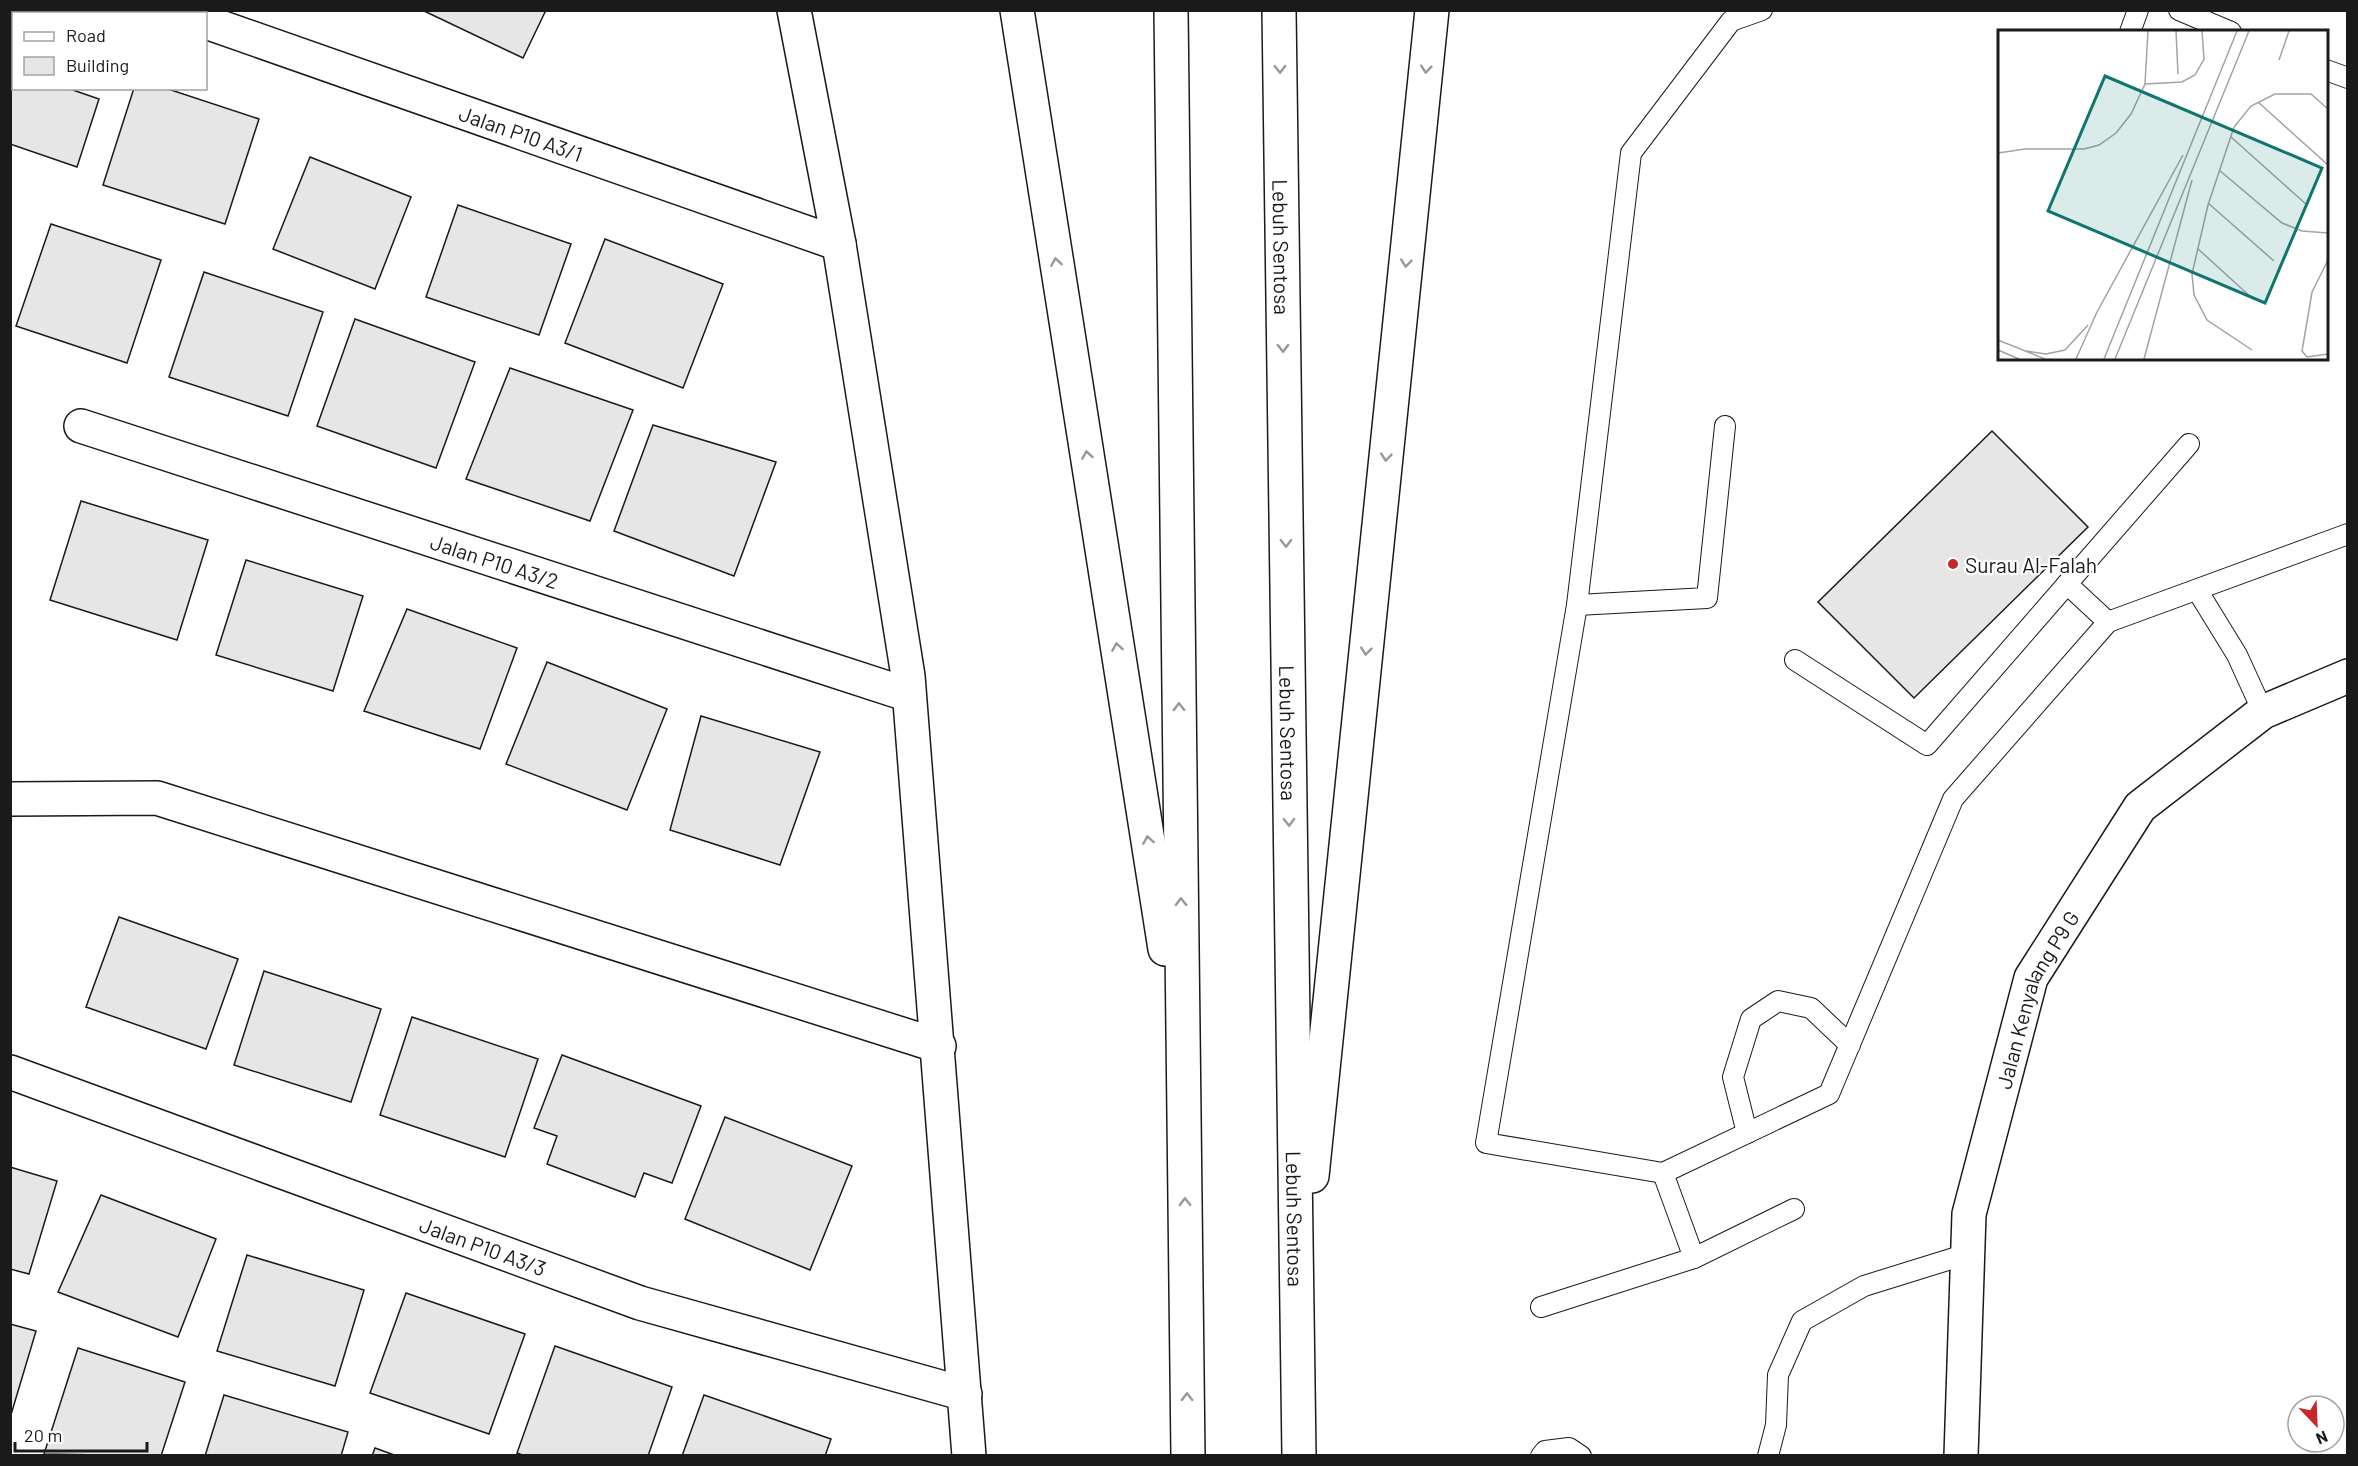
<svg xmlns="http://www.w3.org/2000/svg" width="2358" height="1466" viewBox="0 0 2358 1466" font-family="Barlow,sans-serif">
<rect width="100%" height="100%" fill="#fff"/>
<g fill="#e6e6e6" stroke="#1a1a1a" stroke-width="1.5">
<polygon points="422,10 546,10 523,58"/>
<polygon points="10,71 14,72 14,88 67,88 99,99 77,167 10,144"/>
<polygon points="134,88 165,88 259,119 225,224 103,185"/>
<polygon points="310,157 411,197 375,289 273,249"/>
<polygon points="458,205 571,244 539,335 426,297"/>
<polygon points="51,224 161,260 127,363 16,326"/>
<polygon points="605,239 723,284 683,388 565,343"/>
<polygon points="204,272 323,312 288,416 169,377"/>
<polygon points="355,319 475,362 436,468 317,426"/>
<polygon points="510,368 633,410 590,521 466,479"/>
<polygon points="653,425 776,462 734,576 614,531"/>
<polygon points="1992,431 2088,527 1914,698 1818,602"/>
<polygon points="81,501 208,540 177,640 50,600"/>
<polygon points="246,560 363,596 333,691 216,655"/>
<polygon points="407,609 517,648 480,749 364,711"/>
<polygon points="547,662 667,709 627,810 506,764"/>
<polygon points="701,716 820,752 780,865 670,830"/>
<polygon points="119,917 238,959 206,1049 86,1007"/>
<polygon points="264,971 381,1009 351,1102 234,1065"/>
<polygon points="412,1017 538,1059 505,1157 380,1115"/>
<polygon points="562,1055 701,1106 672,1183 644,1173 635,1197 547,1164 557,1136 534,1128"/>
<polygon points="725,1117 852,1166 810,1270 685,1219"/>
<polygon points="10,1167 57,1181 29,1274 10,1269"/>
<polygon points="101,1195 216,1239 178,1337 58,1292"/>
<polygon points="247,1255 364,1290 335,1386 217,1351"/>
<polygon points="406,1293 525,1334 489,1434 370,1393"/>
<polygon points="10,1324 36,1331 10,1418"/>
<polygon points="555,1346 672,1387 648,1456 525,1456 517,1453"/>
<polygon points="78,1348 185,1382 161,1456 44,1454"/>
<polygon points="224,1395 348,1432 341,1456 205,1456"/>
<polygon points="704,1395 831,1439 825,1456 682,1456"/>
<polygon points="375,1448 397,1456 372,1456"/>
</g>
<g fill="none" stroke-linecap="round" stroke-linejoin="round">
<defs>
<g id="service">
<polyline points="1762,10 1731,21 1631,153 1577,605 1486,1143 1663,1173 1829,1094 1953,799 2108,622 2348,534"/>
<polyline points="2179,10 2231,32"/>
<polyline points="2130,32 2138,10"/>
<polyline points="2326,70 2348,78"/>
<polyline points="2197,590 2237,655 2263,712"/>
<polyline points="1577,605 1707,598 1725,426"/>
<polyline points="2108,622 2067,584 2189,444"/>
<polyline points="1795,660 1927,745 2067,584"/>
<polyline points="1747,1133 1733,1077 1751,1019 1778,1001 1811,1008 1850,1045"/>
<polyline points="1663,1173 1694,1258 1794,1209"/>
<polyline points="1541,1307 1694,1258"/>
<polyline points="1541,1456 1545,1451 1569,1448 1581,1456"/>
<polyline points="1768,1456 1776,1425 1778,1375 1802,1321 1864,1286 1967,1254"/>
</g>
<g id="minor">
<polyline points="174,10 183,14"/>
<polyline points="794,10 839,244 908,676 969,1456"/>
<path id="s1" d="M206,22l633,222"/>
<path id="s2" d="M81,426l828,269"/>
<polyline points="10,799 157,798 939,1046"/>
<path id="s3" d="M10,1072l630,231 325,91"/>
</g>
<g id="tertiary">
<path id="s4" d="M1961,1456l8,-242 62,-236 109,-171 123,-95 85,-36"/>
</g>
<g id="primary">
<polyline points="1017,10 1165,949"/>
<polyline points="1171,10 1188,1456"/>
<path id="s5" d="M1279,10l20,1446"/>
<polyline points="1312,1176 1432,10"/>
</g>
</defs>
<use href="#service" stroke="#1a1a1a" stroke-width="22"/>
<use href="#minor" stroke="#1a1a1a" stroke-width="36"/>
<use href="#tertiary" stroke="#1a1a1a" stroke-width="36"/>
<use href="#primary" stroke="#1a1a1a" stroke-width="36"/>
<use href="#service" stroke="#fff" stroke-width="20"/>
<use href="#minor" stroke="#fff" stroke-width="33"/>
<use href="#tertiary" stroke="#fff" stroke-width="33"/>
<use href="#primary" stroke="#fff" stroke-width="33"/>
</g>
<defs><path id="oneway-chevron" d="M-2-3.5L2.5 0L-2 3.5" fill="none" stroke-width="1.6" stroke-linecap="round" stroke-linejoin="round" transform="scale(1.5)"/></defs>
<g stroke="#989898">
<use href="#oneway-chevron" transform="translate(1280 69) rotate(89)"/>
<use href="#oneway-chevron" transform="translate(1426 69) rotate(96)"/>
<use href="#oneway-chevron" transform="translate(1056 262) rotate(-99)"/>
<use href="#oneway-chevron" transform="translate(1406 263) rotate(96)"/>
<use href="#oneway-chevron" transform="translate(1283 348) rotate(89)"/>
<use href="#oneway-chevron" transform="translate(1087 455) rotate(-99)"/>
<use href="#oneway-chevron" transform="translate(1386 457) rotate(96)"/>
<use href="#oneway-chevron" transform="translate(1286 543) rotate(89)"/>
<use href="#oneway-chevron" transform="translate(1117 647) rotate(-99)"/>
<use href="#oneway-chevron" transform="translate(1366 651) rotate(96)"/>
<use href="#oneway-chevron" transform="translate(1179 707) rotate(-91)"/>
<use href="#oneway-chevron" transform="translate(1289 822) rotate(89)"/>
<use href="#oneway-chevron" transform="translate(1148 840) rotate(-99)"/>
<use href="#oneway-chevron" transform="translate(1181 902) rotate(-91)"/>
<use href="#oneway-chevron" transform="translate(1185 1202) rotate(-91)"/>
<use href="#oneway-chevron" transform="translate(1187 1397) rotate(-91)"/>
</g>
<circle fill="#c62828" stroke="#fff" stroke-width="2" cx="1953" cy="564" r="6"/>
<g text-anchor="middle" dominant-baseline="central" stroke-width="4.5" stroke-linejoin="round" paint-order="stroke">
<g font-size="21" fill="#1a1a1a" stroke="#fff">
<text stroke="none"><textPath href="#s1" startOffset="334">Jalan P10 A3/1</textPath></text>
<text stroke="none"><textPath href="#s5" startOffset="237">Lebuh Sentosa</textPath></text>
<text stroke="none"><textPath href="#s2" startOffset="435">Jalan P10 A3/2</textPath></text>
<text stroke="none"><textPath href="#s5" startOffset="723">Lebuh Sentosa</textPath></text>
<text stroke="none"><textPath href="#s4" startOffset="468">Jalan Kenyalang P9 G</textPath></text>
<text stroke="none"><textPath href="#s5" startOffset="1209">Lebuh Sentosa</textPath></text>
<text stroke="none"><textPath href="#s3" startOffset="504">Jalan P10 A3/3</textPath></text>
</g>
<g font-size="21" fill="#1a1a1a" stroke="#fff" text-anchor="start">
<text x="1965" y="564">Surau Al-Falah</text>
</g>
</g>
<g transform="translate(1998 30)">
<rect width="330" height="330" fill="#fff"/>
<path fill="none" stroke="#a3a3a3" stroke-width="1.5" d="M178,1l2,43M281,30l10,-29M147,54l37,-2 13,-7 9,-16 -2,-28M260,72l70,63M233,107l76,68M0,123l27,-4h59l15,-4 17,-12 15,-19 14,-30 3,-53M221,140l63,53 20,8 26,2M210,173l66,58M199,218l56,51M330,230l-16,32 -10,59 5,6 21,-3M0,310l47,19M0,320l21,9M254,320l-45,-30 -13,-25 -2,-21 16,-69 26,-78 17,-21 24,-12h36l17,15M28,321l20,3 19,-4 23,-25M78,329l21,-47 86,-157M106,329l133,-328M117,329l134,-328M146,329l48,-179"/>
<path fill="#0f766e" fill-opacity="0.15" stroke="#0f766e" stroke-width="3" d="M107,46l217,92 -57,135 -217,-92z"/>
<rect width="330" height="330" fill="none" stroke="#1a1a1a" stroke-width="3"/>
</g>
<rect width="2358" height="1466" fill="none" stroke="#1a1a1a" stroke-width="24"/>
<rect x="12" y="12" width="195" height="78" fill="#ffffff" stroke="#a3a3a3" stroke-width="1.5"/>
<rect x="24" y="32" width="30" height="9" fill="#ffffff" stroke="#a3a3a3" stroke-width="1.5"/>
<text x="66" y="42" font-size="18" fill="#1a1a1a">Road</text>
<rect x="24" y="57" width="30" height="18" fill="#e6e6e6" stroke="#a3a3a3" stroke-width="1.5"/>
<text x="66" y="72" font-size="18" fill="#1a1a1a">Building</text>
<g transform="translate(2316 1424) rotate(157)"><circle r="28" fill="#ffffff" stroke="#a3a3a3" stroke-width="1.5"/>
<path d="M0-4.5L10 22L0 15L-10 22Z" fill="#c62828"/>
<text y="-9" font-size="16" font-weight="bold" text-anchor="middle" fill="#1a1a1a">N</text>
</g>
<path d="M15 1442v9h132v-9" fill="none" stroke="#1a1a1a" stroke-width="3"/>
<text x="24" y="1442" font-size="18" fill="#1a1a1a" stroke="#ffffff" stroke-width="4.5" paint-order="stroke">20 m</text>
</svg>
